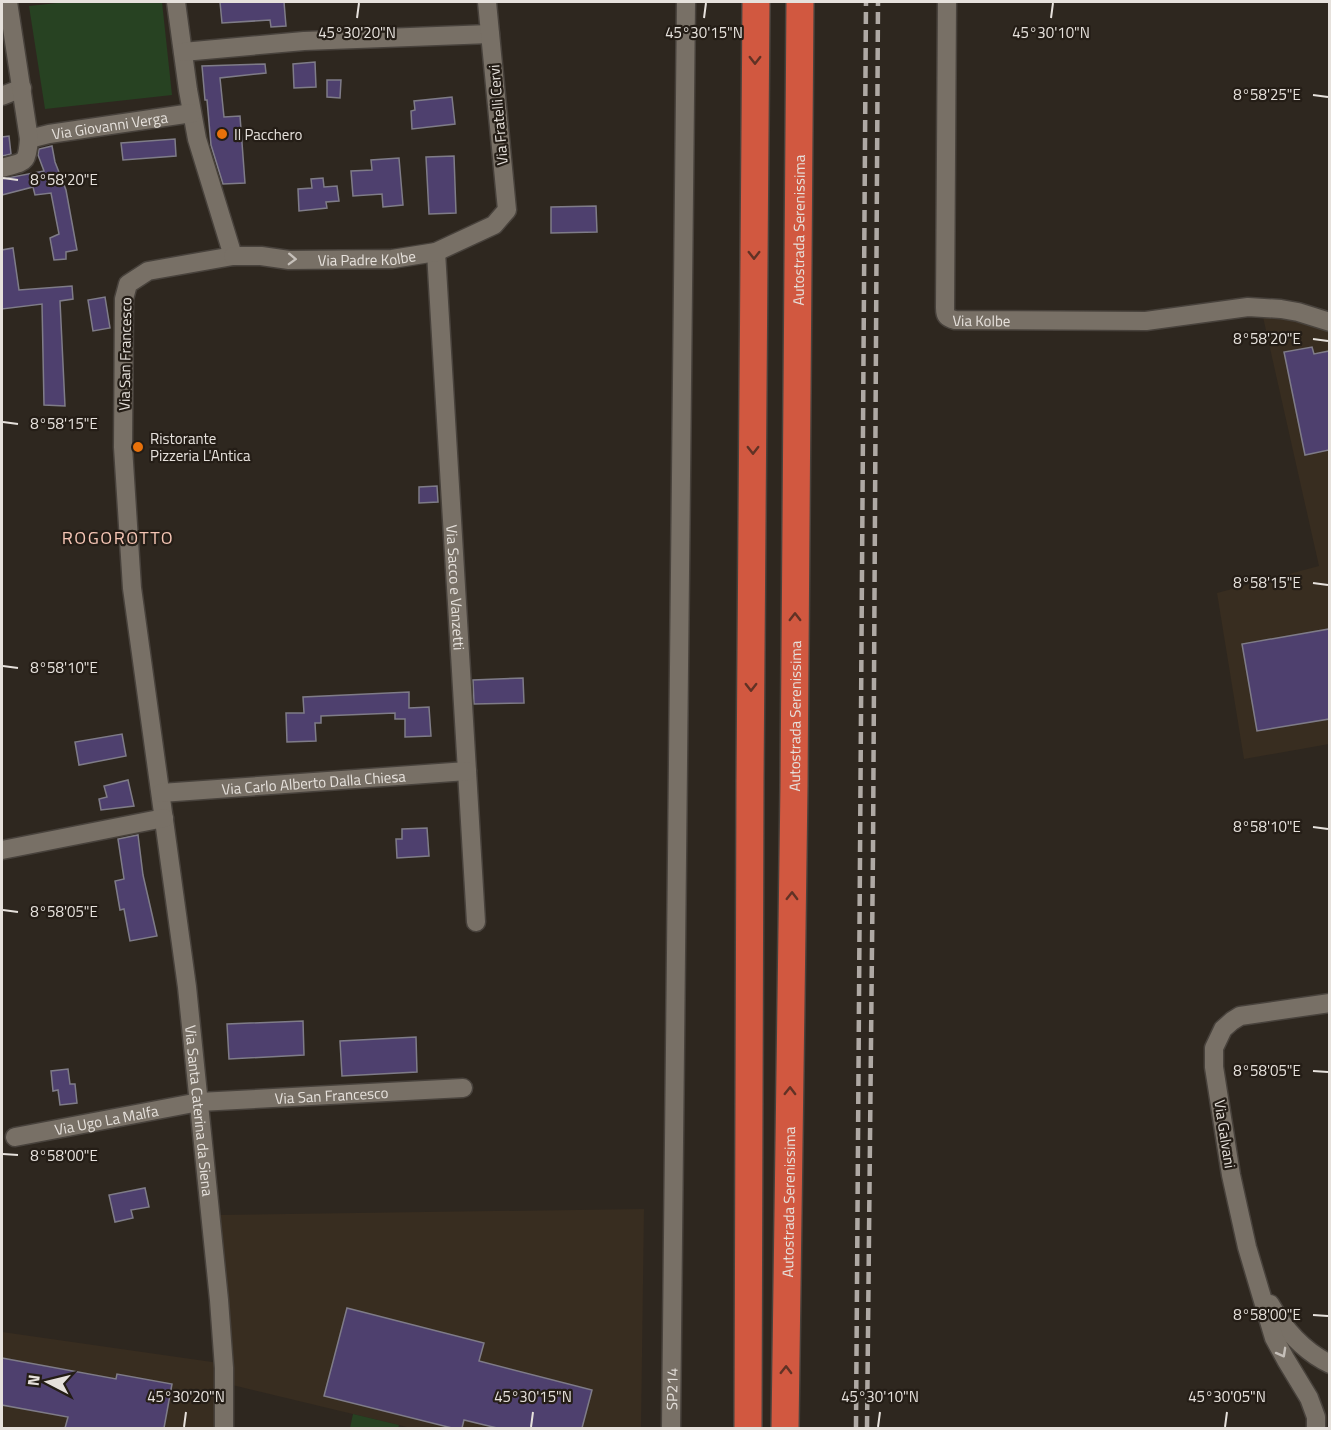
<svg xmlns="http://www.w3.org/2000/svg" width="1331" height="1430" viewBox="0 0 1331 1430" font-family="'Titillium Web',sans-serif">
<rect width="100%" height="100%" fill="#2e271f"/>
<g fill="#382d20">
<polygon points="1275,314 1329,325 1329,744 1244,759 1217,593 1319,566 1263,317"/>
<polygon points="644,1209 641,1428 411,1428 228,1384 215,1215"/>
<polygon points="2,1332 219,1363 218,1428 2,1428"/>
</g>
<g fill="#274222">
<polygon points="67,2 162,2 172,95 45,109 29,6"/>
<polygon points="353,1414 399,1425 398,1428 350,1428"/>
</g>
<g fill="#4e406e" stroke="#7f7c88" stroke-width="1.5">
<polygon points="220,2 284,2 286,26 271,27 270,20 222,23"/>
<polygon points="315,62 316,87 294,88 293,64"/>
<polygon points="265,64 266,73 220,78 224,117 240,116 245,183 223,184 211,145 207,100 205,100 202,66"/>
<polygon points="327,80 341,80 340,98 327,97"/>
<polygon points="452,97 455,124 412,129 411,111 415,110 414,101"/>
<polygon points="9,136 11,154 2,156 2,137"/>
<polygon points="175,139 176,156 123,160 121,143"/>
<polygon points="52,146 55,162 66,190 77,250 66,252 66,259 54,260 50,238 59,234 51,193 35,195 33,187 2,195 2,179 44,171 38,155 39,149"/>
<polygon points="454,156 456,213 429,214 426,157"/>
<polygon points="399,158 403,205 383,207 382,194 353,196 351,171 372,170 371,160"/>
<polygon points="323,178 324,187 337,186 339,201 326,202 327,208 299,211 298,189 312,188 311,179"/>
<polygon points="596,206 597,232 551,233 551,207"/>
<polygon points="13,248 19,290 72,286 73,299 60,301 65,406 44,405 42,304 2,309 2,250"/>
<polygon points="105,297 110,328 93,331 88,300"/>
<polygon points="1312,347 1314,354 1329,351 1329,450 1305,455 1284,352"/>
<polygon points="437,486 438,502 419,503 419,487"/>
<polygon points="1329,629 1329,719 1257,731 1242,644"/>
<polygon points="523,678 524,703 474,704 473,680"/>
<polygon points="409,692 409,708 429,707 431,736 405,737 405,719 395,719 395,713 321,716 321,723 315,723 316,741 287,742 286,713 304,713 303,697"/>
<polygon points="122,734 126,756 79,765 75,742"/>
<polygon points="128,780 134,806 101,810 99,799 107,797 104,786"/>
<polygon points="427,828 429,856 397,858 396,839 402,839 402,829"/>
<polygon points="138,835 143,875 157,936 130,941 124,909 120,910 115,881 124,879 118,839"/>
<polygon points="303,1021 304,1055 229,1059 227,1024"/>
<polygon points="416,1037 417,1072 342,1076 340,1041"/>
<polygon points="68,1069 70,1084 75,1084 77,1103 60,1105 58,1090 53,1091 51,1071"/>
<polygon points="145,1188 149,1207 131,1210 133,1218 115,1222 109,1195"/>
<polygon points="347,1308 484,1343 479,1361 592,1390 582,1428 497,1428 464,1420 462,1428 452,1428 324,1396"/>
<polygon points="2,1358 116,1379 117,1374 172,1384 164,1428 65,1428 68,1417 2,1405"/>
</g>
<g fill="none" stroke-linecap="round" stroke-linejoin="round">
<defs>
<g id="minor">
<path id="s1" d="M176,2l12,88 9,49 36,117 -85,15 -20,13 -4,15 -1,148 9,141 55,399 32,313 5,68v60"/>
<path id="s2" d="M947,2l-2,306c0,8 2,10 10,12l191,1 102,-14 33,2 17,3 32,10"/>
<polyline points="183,52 304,41 490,34"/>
<polyline points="2,96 22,88"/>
<path id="s3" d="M29,139l20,-5 143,-21"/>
<path d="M2,168c23,-7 25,-3 27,-29l-21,-137"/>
<path id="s4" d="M436,252l40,670"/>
<path id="s5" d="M233,256h28l28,4 103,-1 44,-7 58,-27 13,-15 -20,-208"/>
<path id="s6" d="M161,793l306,-22"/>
<polyline points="2,850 164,818"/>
<path id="s7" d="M15,1137l184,-35 264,-14"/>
<path d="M1270,1304c14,25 33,47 60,60"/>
<path id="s8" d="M671,1428l15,-1426"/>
<polyline points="1316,1428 1316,1417 1309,1398 1286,1360 1274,1338 1247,1247 1231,1175 1214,1067 1214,1048 1223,1029 1232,1021 1240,1016 1330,1003"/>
</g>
<g id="highway">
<polyline points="748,1428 750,781 756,2"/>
<path id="s9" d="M785,1428l9,-642 6,-784"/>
</g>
</defs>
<use href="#minor" stroke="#48423c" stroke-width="21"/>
<use href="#highway" stroke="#48423c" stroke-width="30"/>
<use href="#minor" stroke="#787066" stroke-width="18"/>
<use href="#highway" stroke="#d15840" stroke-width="27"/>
<g stroke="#afa9a4" stroke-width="4.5" stroke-dasharray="12 6" stroke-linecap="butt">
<polyline points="856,1428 866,2"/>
<polyline points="867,1428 873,851 878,2"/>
</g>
</g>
<defs><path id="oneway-chevron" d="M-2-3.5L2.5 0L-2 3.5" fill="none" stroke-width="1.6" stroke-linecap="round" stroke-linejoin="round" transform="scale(1.5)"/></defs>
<g stroke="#613225">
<use href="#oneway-chevron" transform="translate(755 60) rotate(90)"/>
<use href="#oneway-chevron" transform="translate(754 255) rotate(90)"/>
<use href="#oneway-chevron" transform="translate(753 450) rotate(90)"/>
<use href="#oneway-chevron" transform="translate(795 617) rotate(-90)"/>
<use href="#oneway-chevron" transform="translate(751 687) rotate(90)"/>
<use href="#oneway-chevron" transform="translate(792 896) rotate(-89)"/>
<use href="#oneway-chevron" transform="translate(790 1091) rotate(-89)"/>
<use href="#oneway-chevron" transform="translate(786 1370) rotate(-89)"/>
</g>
<g stroke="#c5bfb9">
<use href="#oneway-chevron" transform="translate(292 259) rotate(2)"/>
<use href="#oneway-chevron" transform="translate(1282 1353) rotate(61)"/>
</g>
<path fill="none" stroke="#e6e1dc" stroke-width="2" d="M357,18l2,-15M704,18l2,-15M1051,18l2,-15M1313,95l15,2M3,178l15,2M1313,339l15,2M3,422l15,2M1313,583l15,2M3,666l15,2M1313,827l15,2M3,910l15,2M1313,1071l15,1M3,1154l15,1M1313,1315l15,1M184,1427l2,-15M531,1427l2,-15M878,1427l2,-15M1225,1427l2,-15"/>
<g fill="#e8710a" stroke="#241d16" stroke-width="2">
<circle cx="222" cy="134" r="6"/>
<circle cx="138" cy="447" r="6"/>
</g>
<g text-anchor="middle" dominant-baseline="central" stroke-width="4.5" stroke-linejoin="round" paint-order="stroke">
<g font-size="15" fill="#e6e1dc" stroke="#241d16">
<text transform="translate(498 115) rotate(-95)">Via Fratelli Cervi</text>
<text stroke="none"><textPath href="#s3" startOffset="82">Via Giovanni Verga</textPath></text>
<text stroke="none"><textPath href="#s9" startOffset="1198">Autostrada Serenissima</textPath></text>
<text stroke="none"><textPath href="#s5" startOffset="134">Via Padre Kolbe</textPath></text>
<text stroke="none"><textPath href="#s2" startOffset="350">Via Kolbe</textPath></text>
<text transform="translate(125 354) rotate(-89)">Via San Francesco</text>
<text stroke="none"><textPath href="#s4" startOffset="336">Via Sacco e Vanzetti</textPath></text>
<text stroke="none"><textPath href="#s9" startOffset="712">Autostrada Serenissima</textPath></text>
<text stroke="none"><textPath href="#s6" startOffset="153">Via Carlo Alberto Dalla Chiesa</textPath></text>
<text stroke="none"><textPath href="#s7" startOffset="320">Via San Francesco</textPath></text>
<text stroke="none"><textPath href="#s1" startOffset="1203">Via Santa Caterina da Siena</textPath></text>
<text stroke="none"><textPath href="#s7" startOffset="93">Via Ugo La Malfa</textPath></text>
<text transform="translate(1225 1134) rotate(81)">Via Galvani</text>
<text stroke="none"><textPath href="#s9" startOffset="226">Autostrada Serenissima</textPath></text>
<text stroke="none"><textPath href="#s8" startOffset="39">SP214</textPath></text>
</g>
<g font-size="15" fill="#e6e1dc" stroke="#241d16" text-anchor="start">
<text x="234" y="134">Il Pacchero</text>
<text x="150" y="438">Ristorante<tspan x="150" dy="17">Pizzeria L'Antica</tspan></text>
</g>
<g font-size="18" letter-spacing="1.5" fill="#f6c6b5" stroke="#241d16">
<text x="118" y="537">ROGOROTTO</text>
</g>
</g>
<g font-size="15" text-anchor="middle" fill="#e6e1dc" stroke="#241d16" stroke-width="4.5" stroke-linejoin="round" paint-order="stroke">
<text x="357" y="38">45°30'20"N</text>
<text x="704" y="38">45°30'15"N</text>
<text x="1051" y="38">45°30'10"N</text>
<text x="1267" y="100">8°58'25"E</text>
<text x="64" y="185">8°58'20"E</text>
<text x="1267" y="344">8°58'20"E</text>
<text x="64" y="429">8°58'15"E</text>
<text x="1267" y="588">8°58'15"E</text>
<text x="64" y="673">8°58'10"E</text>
<text x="1267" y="832">8°58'10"E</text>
<text x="64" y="917">8°58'05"E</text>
<text x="1267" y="1076">8°58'05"E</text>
<text x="64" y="1161">8°58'00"E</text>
<text x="1267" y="1320">8°58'00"E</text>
<text x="186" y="1402">45°30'20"N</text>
<text x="533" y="1402">45°30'15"N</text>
<text x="880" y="1402">45°30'10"N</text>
<text x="1227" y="1402">45°30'05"N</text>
</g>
<rect width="1331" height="1430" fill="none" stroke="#e6e1dc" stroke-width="6"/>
<g transform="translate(48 1382) rotate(277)" stroke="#241d16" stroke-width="4.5" paint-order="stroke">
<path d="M0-4.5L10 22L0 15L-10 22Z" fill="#e6e1dc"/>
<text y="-9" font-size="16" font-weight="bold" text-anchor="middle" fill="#e6e1dc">N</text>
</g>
</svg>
